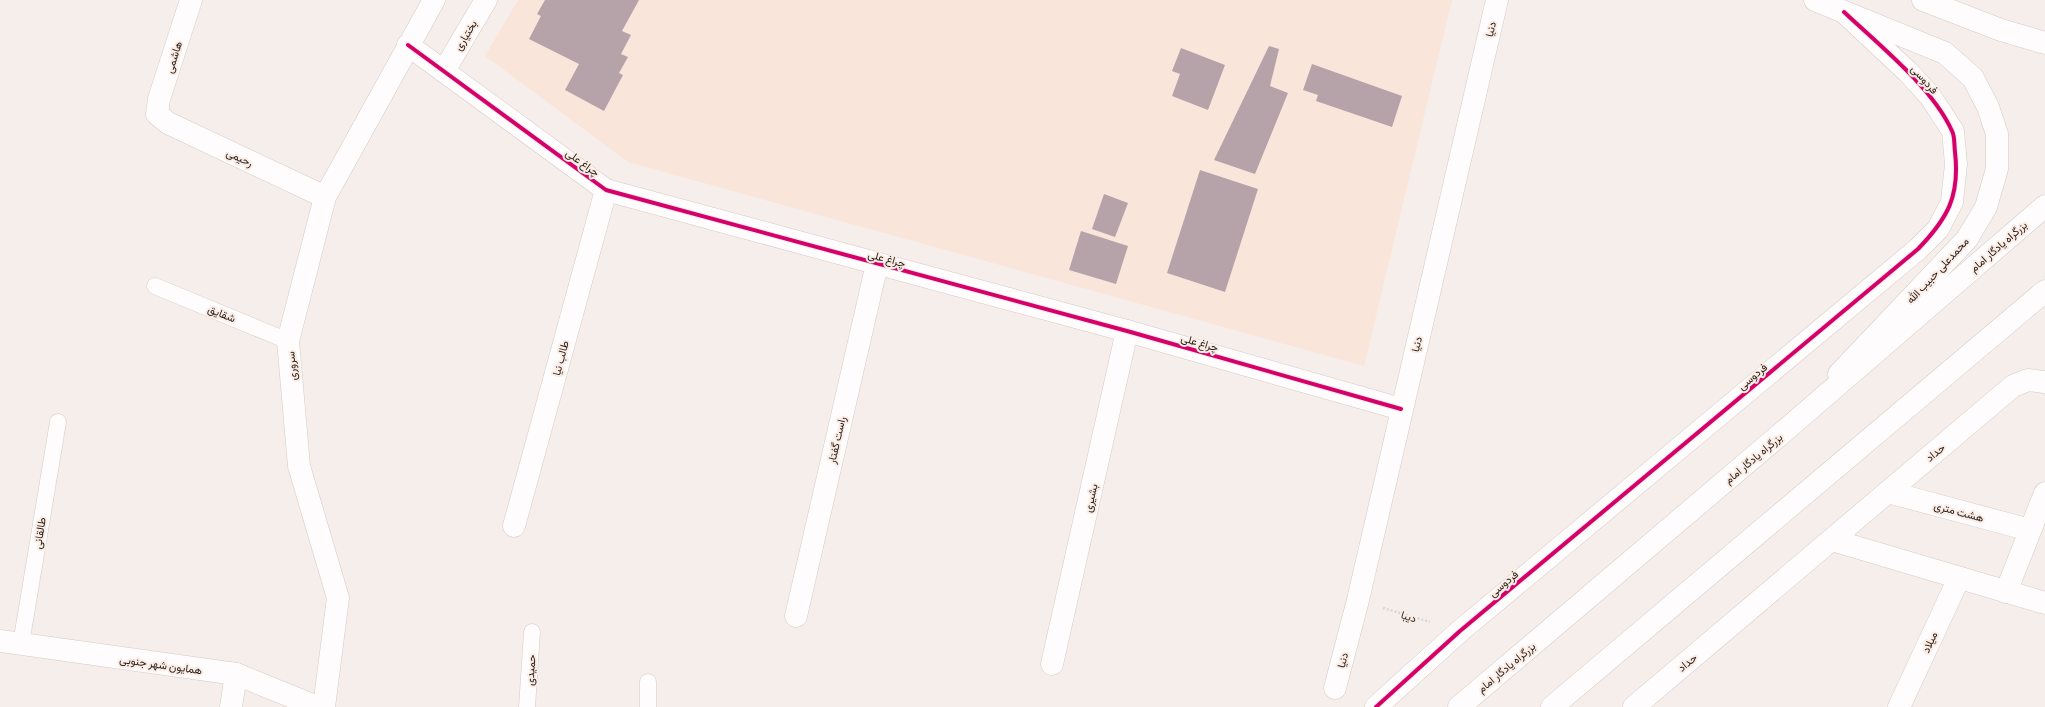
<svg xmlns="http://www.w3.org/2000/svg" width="2045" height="707" viewBox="0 0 2045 707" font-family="Manrope,Vazirmatn,sans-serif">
<rect width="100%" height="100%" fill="#f6eeea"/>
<polygon fill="#fae5da" points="518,0 1452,0 1364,366 628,162 485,56"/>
<g fill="#b6a3a9">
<polygon points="545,0 639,0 622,31 631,35 621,54 628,57 619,73 623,75 604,111 565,90 579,64 529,39 541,16 537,14"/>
<polygon points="1269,46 1279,49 1270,86 1288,93 1255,174 1214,160"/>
<polygon points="1181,48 1225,65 1208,110 1172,96 1180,74 1172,71"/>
<polygon points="1312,64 1402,96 1392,127 1316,101 1318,95 1303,90"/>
<polygon points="1200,170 1258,189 1225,292 1167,273"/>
<polygon points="1104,194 1128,203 1115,237 1092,229"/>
<polygon points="1081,231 1128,246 1116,284 1069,270"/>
</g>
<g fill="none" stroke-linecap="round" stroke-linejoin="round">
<defs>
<g id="service">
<polyline points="155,286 288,341"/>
<polyline points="21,644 58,422"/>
<polyline points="648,682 648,707"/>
<polyline points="527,707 532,632"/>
</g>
<g id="minor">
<polyline points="191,0 159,99 157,114 168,123 325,197"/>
<polyline points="408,45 606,190 1127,331 1401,409"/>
<polyline points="444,71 486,0"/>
<polyline points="1888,492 2030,530"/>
<polyline points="514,526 606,190"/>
<polyline points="1832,540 2045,603"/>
<polyline points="2006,592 2045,493"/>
<polyline points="796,616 877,264"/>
<polyline points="1052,664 1127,331"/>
<polyline points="1335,688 1358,600 1497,0"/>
<polyline points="231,707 236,674"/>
<polyline points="324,707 338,598 299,466 288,341 325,197 434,0"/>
<polyline points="1376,707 1460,631 1918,249 1938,229 1952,202 1956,164 1953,131 1930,96 1908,72 1845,13"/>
<polyline points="1634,707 2013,386 2028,380 2045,382"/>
<polyline points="1899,707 1959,578"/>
</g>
<polyline id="tertiary" points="0,641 236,674 317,707"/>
<g id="secondary">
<polyline points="1815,0 1945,53 1973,78 1988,107 1997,134 1997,169 1986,207 1967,239 1839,374"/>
<polyline points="1923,0 2001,30 2045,43"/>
</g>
<g id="trunk">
<polyline points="1459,707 1782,433 2045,206"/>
<polyline points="1552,707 2045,291"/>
</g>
</defs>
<use href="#service" stroke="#d4cbc6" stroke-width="17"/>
<use href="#minor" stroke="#d4cbc6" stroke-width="23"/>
<use href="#tertiary" stroke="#d4cbc6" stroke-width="23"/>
<use href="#secondary" stroke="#d4cbc6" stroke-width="23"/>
<use href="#trunk" stroke="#d4cbc6" stroke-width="23"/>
<polyline stroke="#d9d6d5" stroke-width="2.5" stroke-dasharray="2 2" stroke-linecap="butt" points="1383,608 1430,622"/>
<use href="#service" stroke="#fefcfc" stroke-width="16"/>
<use href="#minor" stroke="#fefcfc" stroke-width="22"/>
<use href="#tertiary" stroke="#fefcfc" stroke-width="22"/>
<use href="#secondary" stroke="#fefcfc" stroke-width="22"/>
<use href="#trunk" stroke="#fefcfc" stroke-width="22"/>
<defs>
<g id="cycleway">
<polyline points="408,45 606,190 1127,331 1401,409"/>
<path d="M1376,707l84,-76 458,-382c30,-31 42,-53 37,-97 -1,-7 0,-16 -3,-21 -19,-43 -74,-87 -108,-119"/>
</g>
</defs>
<use href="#cycleway" stroke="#faede6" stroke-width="6"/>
<use href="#cycleway" stroke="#d6006c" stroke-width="4"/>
</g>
<g text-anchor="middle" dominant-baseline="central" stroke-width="4" stroke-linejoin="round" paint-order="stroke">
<g font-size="11" fill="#281c16" stroke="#faede6">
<text transform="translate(1490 29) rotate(-77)">دنیا</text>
<text transform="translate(465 35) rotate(-59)">بختیاری</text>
<text transform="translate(173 57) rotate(-72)">هاشمی</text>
<text transform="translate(1925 79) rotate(48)">فردوسی</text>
<text transform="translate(240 157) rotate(25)">رحیمی</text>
<text transform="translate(583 162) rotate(36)">چراغ‌ علی</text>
<text transform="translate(1998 246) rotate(-41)">بزرگراه یادگار امام</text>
<text transform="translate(887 258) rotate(15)">چراغ‌ علی</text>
<text transform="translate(1937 270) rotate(-47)">محمدعلی حبیب الله</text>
<text transform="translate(222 313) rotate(22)">شقایق</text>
<text transform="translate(1200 342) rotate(16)">چراغ‌ علی</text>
<text transform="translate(1416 344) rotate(-77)">دنیا</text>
<text transform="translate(560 358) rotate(-75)">طالب‌ نیا</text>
<text transform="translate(291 366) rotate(-95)">سروری</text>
<text transform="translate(1752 376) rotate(-40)">فردوسی</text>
<text transform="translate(836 440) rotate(-77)">راست گفتار</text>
<text transform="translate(1935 452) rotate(-40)">حداد</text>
<text transform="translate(1753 458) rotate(-40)">بزرگراه یادگار امام</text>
<text transform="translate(1090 498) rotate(-77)">بشیری</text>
<text transform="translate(1959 511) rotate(15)">هشت متری</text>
<text transform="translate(39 533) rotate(-81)">طالقانی</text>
<text transform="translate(1503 583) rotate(-40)">فردوسی</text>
<text transform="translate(1409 616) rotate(17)">دیبا</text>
<text transform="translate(1929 642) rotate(-65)">میلاد</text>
<text transform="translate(1342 660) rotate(-76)">دنیا</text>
<text transform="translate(1687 662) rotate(-40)">حداد</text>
<text transform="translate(161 664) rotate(8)">همایون‌ شهر جنوبی</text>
<text transform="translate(1506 667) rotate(-40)">بزرگراه یادگار امام</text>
<text transform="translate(530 670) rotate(-86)">حمیدی</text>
</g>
</g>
</svg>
